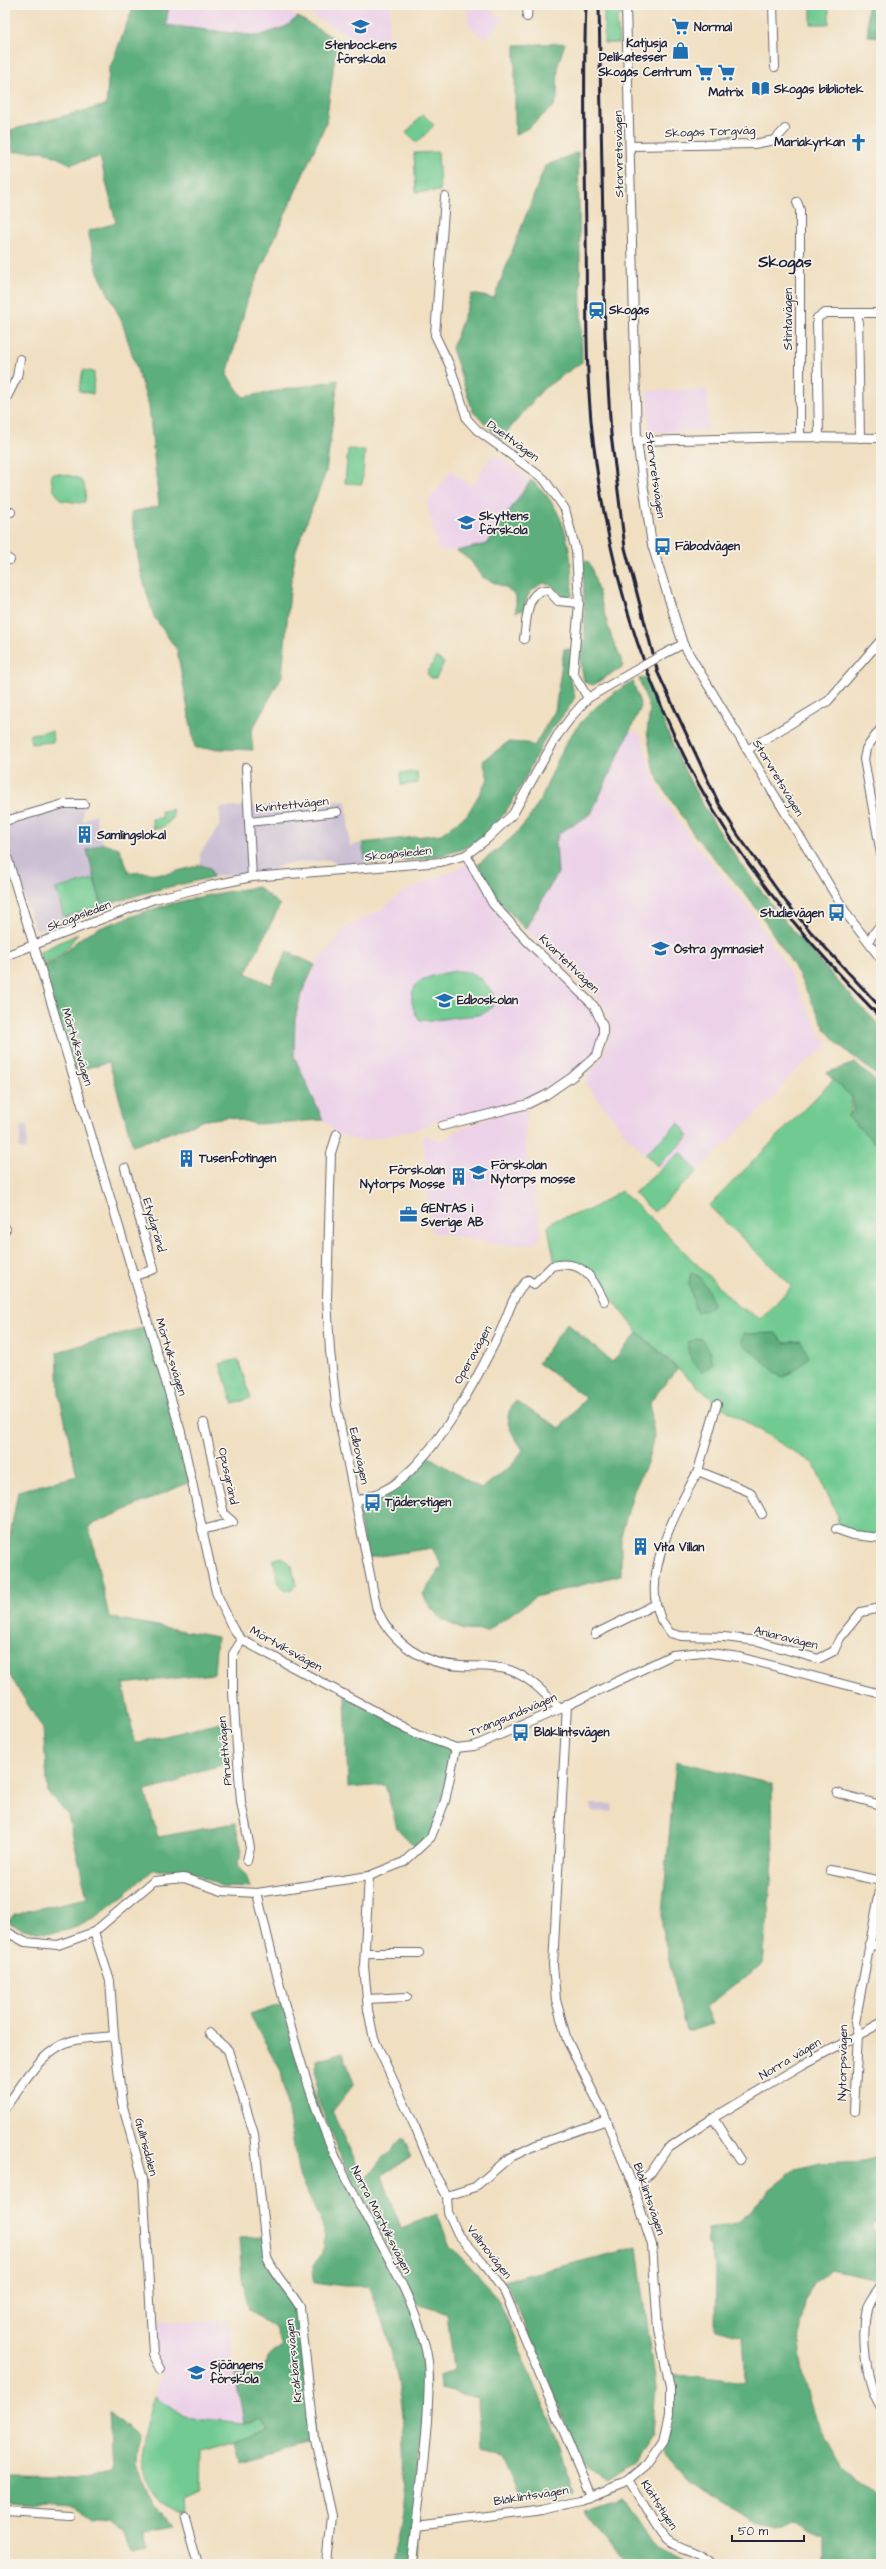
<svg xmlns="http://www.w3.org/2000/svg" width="886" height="2569" viewBox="0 0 886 2569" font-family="'Architects Daughter',sans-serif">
<rect width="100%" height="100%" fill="#f7f3e8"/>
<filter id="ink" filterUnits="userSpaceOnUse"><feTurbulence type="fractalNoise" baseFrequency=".025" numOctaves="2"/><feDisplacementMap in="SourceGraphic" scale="8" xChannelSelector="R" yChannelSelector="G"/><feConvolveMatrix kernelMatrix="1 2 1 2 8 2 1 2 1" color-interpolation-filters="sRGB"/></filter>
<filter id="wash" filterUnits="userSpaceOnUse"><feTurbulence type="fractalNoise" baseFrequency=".012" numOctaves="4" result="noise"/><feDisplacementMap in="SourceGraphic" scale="16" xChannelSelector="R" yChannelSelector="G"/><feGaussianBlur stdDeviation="0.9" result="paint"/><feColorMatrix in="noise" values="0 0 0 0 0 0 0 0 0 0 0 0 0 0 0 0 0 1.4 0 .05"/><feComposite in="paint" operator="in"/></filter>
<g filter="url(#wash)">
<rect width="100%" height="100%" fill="#f0dfc1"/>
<g fill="#ecd1e9">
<polygon points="169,5 277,5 298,17 285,27 258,36 166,25"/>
<polygon points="293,5 391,5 388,38 383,45 374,45 358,41"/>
<polygon points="467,5 485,5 497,16 503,16 500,24 486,38 479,35 468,24"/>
<polygon points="708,390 708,430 657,432 649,428 647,391"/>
<polygon points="496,455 531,480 486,544 457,551 438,551 427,502 451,471 473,486 489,458"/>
<polygon points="630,730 641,735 648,764 662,797 691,839 749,907 788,969 821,1035 829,1045 793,1073 775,1096 685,1183 681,1183 657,1166 627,1136 586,1084 589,1072 604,1055 610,1034 609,1018 603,1004 525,929 558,873 556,842 559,833 591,814"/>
<polygon points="470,863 493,904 594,1006 603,1026 597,1055 528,1104 524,1140 542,1234 535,1244 506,1245 431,1232 423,1135 444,1141 458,1130 525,1104 435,1120 423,1128 362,1141 337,1134 323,1120 294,1056 295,1019 301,994 315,965 344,930 354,923 381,910 403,892"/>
<polygon points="228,2320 235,2375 244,2423 184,2417 155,2397 161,2369 153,2354 150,2322"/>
</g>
<g fill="#cbbfd4">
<polygon points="346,800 350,846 362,843 366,863 346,864 328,860 284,864 273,870 213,877 210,868 201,865 200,854 220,825 220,808"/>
<polygon points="84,804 82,821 95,814 99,836 103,843 87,850 100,907 36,931 5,845 5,821"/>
<polygon points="21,1126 28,1126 26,1149 19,1149"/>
<polygon points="591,1804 612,1804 613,1811 592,1812"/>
</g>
<g fill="#70ca91" stroke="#497666" fill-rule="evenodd">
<polygon points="604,5 621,5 622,15 617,17 619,43 604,43"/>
<polygon points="818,5 829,5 829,24 811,24 811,7"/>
<polygon points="423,114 434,125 417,143 406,133"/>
<polygon points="438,152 440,191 416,192 414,153"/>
<polygon points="83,370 94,372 93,394 79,391"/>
<polygon points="348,449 365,450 362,484 345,483"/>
<path d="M54,473c22,4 34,2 31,29l-6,1 -18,-3 -8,-11 -2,-13z"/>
<polygon points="436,657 444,663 436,678 431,678 427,673"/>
<polygon points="52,731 53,742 31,744 30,734"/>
<polygon points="417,772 418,783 401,785 400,773"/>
<polygon points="172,809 173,818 162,828 153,829 152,819 162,818 161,811"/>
<polygon points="94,879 102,906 64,917 56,889"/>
<path d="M78,934c-13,15 -15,25 -36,29l-3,-11z"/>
<path d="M455,971c22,-1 31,11 41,28 -7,19 -23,16 -39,18 -14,2 -24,4 -37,3 -10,-11 -13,-34 4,-41 9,-4 21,-6 31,-8z"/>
<path d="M834,1079l18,17 -2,21 31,29v392l-45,-9 1,-14 -23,-51 -97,-60 -79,-72 -48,-62 -17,-6 -18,-1 -7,-36 6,-7 35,-10 32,-19 35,32 83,84 22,12 31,-33 -83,-80zM691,1272l9,5 -4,35 -7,-29zM801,1341l-19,37 -11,-10 13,-25z"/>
<polygon points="679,1123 689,1137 657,1166 645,1154"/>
<polygon points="681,1152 697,1172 654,1212 634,1193"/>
<polygon points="238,1359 251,1398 233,1404 220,1364"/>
<polygon points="282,1557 292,1566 296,1585 291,1590 285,1591 279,1584 273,1560"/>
<path d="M155,2397l29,20 60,6 19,-4 5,12 -66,20 -1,42 -17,8 1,16c-54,-27 -46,-72 -30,-120z"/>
</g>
<g fill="#5cae7b" stroke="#3f685b">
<polygon points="134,5 169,5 166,25 258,36 285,27 298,17 337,40 326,123 248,298 227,375 243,397 338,380 326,472 296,550 291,580 282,676 251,732 253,750 195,748 177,650 154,617 140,569 131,512 159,506 149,407 122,322 97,270 88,231 116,223 100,157 71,164 43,151 13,152 10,130 106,105 109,70"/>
<polygon points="867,5 881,5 881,37 868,36"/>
<polygon points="565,43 558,65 557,99 554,106 528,128 515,135 515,45"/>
<polygon points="578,152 582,362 543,389 501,439 473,412 452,348 472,294 494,298 545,166"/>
<path d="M531,480c36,28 42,74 41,118h-7l-14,-13 -8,-2c-13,7 -18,13 -18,27l-9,2v-16l-10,-8 -24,-11 -12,-17 -13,-9 29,-7z"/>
<polygon points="587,561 591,566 611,636 624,666 593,685 584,682 580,658 585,637 583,562"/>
<path d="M564,649h6l-1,26 6,22c-8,17 -24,30 -33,47 -21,40 -40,94 -88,108 -28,9 -60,8 -88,11l-4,-20 79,-9 26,-19 21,-36 -5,-18 25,-19 19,1 7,3 21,-35z"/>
<path d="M645,677c12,28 23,58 36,86 46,97 126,188 200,264v52l-43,-35 -12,-14 -32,-64 -42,-64 -57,-66 -36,-54 -7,-20 -5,-30 3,-22 -11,-31z"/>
<path d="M633,681l8,26 -50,107 -32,19 -3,9 2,31 -33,56 -31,-34 -16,-31c21,-15 41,-30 55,-52 12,-19 19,-41 29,-61 13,-29 44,-55 71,-70z"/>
<polygon points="103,843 119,848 129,872 166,874 201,865 210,868 213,877 152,891 102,906 87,850"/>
<path d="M258,887l22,18 -34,68 25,12 16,-34 28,14 -14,29 -6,25 -1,37 29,64 -68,4 -25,-7 -25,3 -72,26 -24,-84 -37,10 -31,-105c24,-8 26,-21 46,-33 12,-7 27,-11 40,-16 43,-16 86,-25 131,-31z"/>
<polygon points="855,1063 881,1086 881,1149 847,1116 853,1111 853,1098 826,1073"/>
<path d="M691,1272c14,8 18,18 22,33l-6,5 -11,2 -7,-29z"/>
<path d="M567,1323l45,39 26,-30 39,37 -27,33 4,34 -7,27 -13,28 -13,45v39l-86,22 -48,34 -24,-1 -22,-11 -13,-15 -5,-10 19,-28 -10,-18 -65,10 -11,-57 23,-8 47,-38 55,34 30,-23 12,-16c-11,-18 -23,-29 -8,-49l45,27 26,-30 -48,-35z"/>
<path d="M149,1326l43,155 -103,45 20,91 108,20 -3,37 -91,10 12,59 90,-21 5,41 -38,10 -18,11 -29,7 13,46 77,-14 7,28 -5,15 9,9 4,13 -27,-1 -33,-16 -37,-1c-43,36 -84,85 -145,52l6,-8 73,-16 -19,-83 -20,-22 -5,-64 -38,-61v-123l4,-4 9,-50 59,-15 -18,-83 -2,-41z"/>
<polygon points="776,1333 784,1343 801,1341 809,1357 798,1368 782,1378 741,1342 743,1334"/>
<path d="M701,1338l8,12 4,14 -11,8c-8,-11 -16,-15 -14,-30z"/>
<polygon points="345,1695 456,1748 431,1837 417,1849 397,1828 385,1785 348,1788"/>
<polygon points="676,1761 772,1784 773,1861 763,1964 706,2007 713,2024 686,2032 661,1925"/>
<path d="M285,2003l48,148 84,170 12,54 -17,189h-22c28,-89 16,-194 -22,-278h-24l-30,-4 -1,-17 10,-12 2,-23 -26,-54 -18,-105 -31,-56z"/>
<polygon points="343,2052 354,2084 332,2112 364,2179 403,2137 411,2156 382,2176 401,2228 437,2214 450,2246 497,2296 561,2446 572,2494 548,2499 518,2495 502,2459 481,2451 479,2398 440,2389 439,2375 454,2369 447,2314 416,2302 337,2149 317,2096 316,2060"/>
<path d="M881,2156v61l-10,8c7,17 15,38 7,55l-47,-10 -16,11 -11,21 -5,41 5,36 13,43 25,45 39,26v71h-55l-3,-6v-23l-31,-15 -16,7 -23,-5 -63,-38 -28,-31c9,-23 13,-54 9,-79l75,9 -3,-47 -28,-7 1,-61 -8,-24 -1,-15 33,-7 29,-32 27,-21 24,-6 43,-2z"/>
<polygon points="265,2237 267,2258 300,2307 315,2439 239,2460 234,2441 268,2430 263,2419 244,2423 235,2375 259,2375 266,2366 268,2357 282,2347 275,2328 249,2310 242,2278 239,2238"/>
<polygon points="637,2247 656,2387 652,2434 632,2464 609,2480 591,2471 578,2453 511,2292 503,2281"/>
<polygon points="109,2412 139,2437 137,2464 145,2484 159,2509 174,2528 145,2533 146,2551 133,2554 126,2531 110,2518 92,2521 70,2505 5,2501 5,2476 89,2477 112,2468"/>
<polygon points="623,2498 655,2546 692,2564 623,2564 585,2511"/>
</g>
</g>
<g filter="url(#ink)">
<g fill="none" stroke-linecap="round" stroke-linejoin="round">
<defs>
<g id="street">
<polyline points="626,5 637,441 652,545 683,644 848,916 881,959"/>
<polyline points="773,5 775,67"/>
<polyline points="527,17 528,5"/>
<polyline points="631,146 754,144 775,140 785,129"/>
<polyline points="445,197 435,335 450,366 467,419 477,430 544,479 565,509 576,551 579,603 573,673 588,698"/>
<polyline points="797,202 800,210 800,437"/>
<polyline points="858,313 860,438"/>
<polyline points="5,401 17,377 20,359"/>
<polyline points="819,438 817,318 825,313 881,313"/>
<polyline points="637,441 800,437 881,438"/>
<polyline points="5,513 11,512"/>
<polyline points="5,557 10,560"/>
<path d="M524,639c3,-17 1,-50 24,-49l10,11 21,2"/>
<polyline points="662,655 683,644"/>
<polyline points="881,728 866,749 864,759 881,854"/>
<polyline points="747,750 828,701 881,640"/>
<polyline points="246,767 252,877"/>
<polyline points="5,821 64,804 84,804"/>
<polyline points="249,822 337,812"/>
<polyline points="5,850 181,1432 216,1592 233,1629 242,1640 418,1734 456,1748 474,1746 560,1709 672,1655 703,1652 739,1657 881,1694"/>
<polyline points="868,941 881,924"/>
<polyline points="5,956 154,899 209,886 252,877 441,862 466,855 487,839 513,814 557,736 572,716 588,698 622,678"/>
<polyline points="442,1126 528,1104 546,1095 572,1077 597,1055 603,1035 603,1026 594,1006 528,942 493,904 466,855"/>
<path d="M337,1134l-6,19 -4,146 3,52 6,53 41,206c16,34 46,54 84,56 17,1 35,-1 51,5 20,8 33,23 48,38"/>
<polyline points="125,1168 154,1269 135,1276"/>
<polyline points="5,1230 6,1229"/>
<polyline points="698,1471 717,1404"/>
<path d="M356,1501c14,-5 27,-8 39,-17 44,-33 82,-105 106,-154 8,-18 12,-37 27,-50l6,4 18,-18c30,-7 41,11 52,35"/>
<polyline points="836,1529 853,1535 881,1538"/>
<polyline points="202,1530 233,1522 224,1514 204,1423"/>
<path d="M656,1604c-8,-42 23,-98 42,-133l52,21 12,22"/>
<polyline points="595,1634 656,1604 661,1620 670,1633 681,1636 724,1637 758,1641 818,1659 834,1651 840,1638 861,1612 881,1608"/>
<polyline points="242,1640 233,1654 233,1692 241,1802 250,1848 247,1861"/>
<polyline points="837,1793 881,1805"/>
<polyline points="830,1870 881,1881"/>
<polyline points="369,1876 364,1966 368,2010 374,2039 415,2127 434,2173 447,2196 448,2212 458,2234 483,2262 505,2293 591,2496"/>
<path d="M257,1893c21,86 41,176 76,258 28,66 74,125 92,195 5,18 4,38 3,56 -2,54 -11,108 -16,162"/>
<polyline points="5,1931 25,1942 58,1945 94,1932 154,1881 184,1878 222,1891 257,1893 369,1876 404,1862 431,1837 445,1801 456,1748"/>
<polyline points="94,1932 110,1981 114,2036 122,2103 143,2179 153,2354 161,2369"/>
<polyline points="869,1944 881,1947"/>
<polyline points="365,1953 419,1953"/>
<polyline points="367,1999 407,1997"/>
<path d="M209,2033l19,17 26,84 13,124c8,18 23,32 33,49l15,132 17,77 -5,48"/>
<path d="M5,2108c18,-24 35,-57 66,-67 13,-4 29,-3 43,-5"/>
<polyline points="854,2111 858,2034 855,2023 881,1885"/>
<polyline points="713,2118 802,2065 881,2023"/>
<polyline points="633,2186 650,2174 667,2149 713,2118 740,2160"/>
<polyline points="447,2196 475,2187 509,2158 536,2145 607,2120"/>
<path d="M881,2285c-4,7 -12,15 -14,23 -6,29 -2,74 14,99"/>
<path d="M628,2480c9,13 29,51 38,60 14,11 35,11 46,24"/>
<polyline points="5,2511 70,2515"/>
<polyline points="185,2517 198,2564"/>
<polyline points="416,2525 543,2509 581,2500 624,2483 648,2463 664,2440 670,2414 670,2388 658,2329 652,2245 633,2186 604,2114 567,2040 556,2000 553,1965 567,1705"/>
</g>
</defs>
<use href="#street" stroke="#6a646a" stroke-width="10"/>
<use href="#street" stroke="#fff" stroke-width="8"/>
<g stroke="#22223b" stroke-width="3">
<path d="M586,5c-3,75 -1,151 0,226 1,69 -1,140 7,209 14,120 48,238 106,345 47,87 113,162 182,233"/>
<polyline points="599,5 605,337 611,434 625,548 658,673 719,804 738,835 786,902 810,931 881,1008"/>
</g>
<defs>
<polyline id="street-bridge" points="622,678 662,655"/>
</defs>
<use href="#street-bridge" stroke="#6a646a" stroke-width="10" stroke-linecap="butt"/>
<use href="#street-bridge" stroke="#fff" stroke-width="8"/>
</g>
</g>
<defs>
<symbol id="school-bare" viewBox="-9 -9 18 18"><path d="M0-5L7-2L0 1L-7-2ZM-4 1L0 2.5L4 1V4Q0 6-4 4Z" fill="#1f6fb2" stroke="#f7f3e8" stroke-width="2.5" paint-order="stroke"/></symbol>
<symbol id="supermarket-bare" viewBox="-9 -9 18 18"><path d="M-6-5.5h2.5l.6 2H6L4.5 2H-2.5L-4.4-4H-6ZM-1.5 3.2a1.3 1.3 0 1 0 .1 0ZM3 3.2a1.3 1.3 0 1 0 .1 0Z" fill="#1f6fb2" stroke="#f7f3e8" stroke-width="2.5" paint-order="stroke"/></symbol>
<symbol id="shop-bare" viewBox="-9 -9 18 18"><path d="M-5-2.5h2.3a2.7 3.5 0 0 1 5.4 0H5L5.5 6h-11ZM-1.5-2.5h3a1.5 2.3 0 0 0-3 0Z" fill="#1f6fb2" stroke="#f7f3e8" stroke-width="2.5" paint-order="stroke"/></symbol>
<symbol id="library-bare" viewBox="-9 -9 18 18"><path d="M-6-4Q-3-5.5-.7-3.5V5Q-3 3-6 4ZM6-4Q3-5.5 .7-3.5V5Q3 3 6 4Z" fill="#1f6fb2" stroke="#f7f3e8" stroke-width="2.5" paint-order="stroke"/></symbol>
<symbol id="church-bare" viewBox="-9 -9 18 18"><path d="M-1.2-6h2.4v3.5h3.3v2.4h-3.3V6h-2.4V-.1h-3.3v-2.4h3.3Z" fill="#1f6fb2" stroke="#f7f3e8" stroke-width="2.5" paint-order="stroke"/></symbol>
<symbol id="station-bare" viewBox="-9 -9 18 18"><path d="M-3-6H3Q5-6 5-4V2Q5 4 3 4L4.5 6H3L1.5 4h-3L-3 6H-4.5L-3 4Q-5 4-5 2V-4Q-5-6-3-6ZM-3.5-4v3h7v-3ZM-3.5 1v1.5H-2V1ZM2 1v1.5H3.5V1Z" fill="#1f6fb2" stroke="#f7f3e8" stroke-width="2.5" paint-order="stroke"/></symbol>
<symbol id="bus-bare" viewBox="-9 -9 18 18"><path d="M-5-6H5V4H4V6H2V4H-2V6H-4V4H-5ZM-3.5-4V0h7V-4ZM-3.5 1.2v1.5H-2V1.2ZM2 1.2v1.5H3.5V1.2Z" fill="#1f6fb2" stroke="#f7f3e8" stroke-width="2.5" paint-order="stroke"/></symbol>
<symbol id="building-bare" viewBox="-9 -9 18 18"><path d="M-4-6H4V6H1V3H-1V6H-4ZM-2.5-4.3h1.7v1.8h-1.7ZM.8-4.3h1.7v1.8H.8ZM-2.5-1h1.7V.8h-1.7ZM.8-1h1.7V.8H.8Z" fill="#1f6fb2" stroke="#f7f3e8" stroke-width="2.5" paint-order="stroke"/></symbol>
<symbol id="office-bare" viewBox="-9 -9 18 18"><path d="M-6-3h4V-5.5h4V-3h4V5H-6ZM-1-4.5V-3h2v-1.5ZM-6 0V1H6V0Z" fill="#1f6fb2" stroke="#f7f3e8" stroke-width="2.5" paint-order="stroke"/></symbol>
</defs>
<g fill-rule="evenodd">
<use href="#school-bare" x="348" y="14" width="25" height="25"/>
<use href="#supermarket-bare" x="668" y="14" width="25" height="25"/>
<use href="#shop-bare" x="668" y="38" width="25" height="25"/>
<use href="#supermarket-bare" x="692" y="60" width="25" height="25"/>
<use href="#supermarket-bare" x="714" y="60" width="25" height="25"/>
<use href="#library-bare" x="748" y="76" width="25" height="25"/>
<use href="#church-bare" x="846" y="130" width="25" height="25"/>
<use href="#station-bare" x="584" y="298" width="25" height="25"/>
<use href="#school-bare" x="454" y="510" width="25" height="25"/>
<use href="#bus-bare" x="650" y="534" width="25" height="25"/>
<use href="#building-bare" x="72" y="822" width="25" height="25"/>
<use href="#bus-bare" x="824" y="900" width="25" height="25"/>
<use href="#school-bare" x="648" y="936" width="25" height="25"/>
<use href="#school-bare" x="432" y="988" width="25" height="25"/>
<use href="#building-bare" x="174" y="1146" width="25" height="25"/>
<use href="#school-bare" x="466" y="1160" width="25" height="25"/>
<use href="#building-bare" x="446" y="1164" width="25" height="25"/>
<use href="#office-bare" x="396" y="1202" width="25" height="25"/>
<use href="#bus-bare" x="360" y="1490" width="25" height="25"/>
<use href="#building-bare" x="628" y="1534" width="25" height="25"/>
<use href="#bus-bare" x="508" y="1720" width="25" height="25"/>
<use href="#school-bare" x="184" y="2360" width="25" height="25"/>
</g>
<g text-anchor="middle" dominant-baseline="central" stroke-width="3.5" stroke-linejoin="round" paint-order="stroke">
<g font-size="12" font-weight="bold" fill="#22223b" stroke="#f7f3e8" text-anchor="start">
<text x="694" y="27">Normal</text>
<text x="667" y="43" text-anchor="end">Katjusja<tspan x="667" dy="14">Delikatesser</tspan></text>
<text x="361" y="45" text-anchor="middle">Stenbockens<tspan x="361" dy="14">förskola</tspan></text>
<text x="691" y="72" text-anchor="end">Skogås Centrum</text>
<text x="774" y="89">Skogås bibliotek</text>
<text x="726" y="92" text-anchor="middle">Matrix</text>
<text x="845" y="142" text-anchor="end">Mariakyrkan</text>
<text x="609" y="310">Skogås</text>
<text x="479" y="516">Skyttens<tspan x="479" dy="14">förskola</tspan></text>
<text x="675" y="546">Fäbodvägen</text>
<text x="97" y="835">Samlingslokal</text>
<text x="824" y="913" text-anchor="end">Studievägen</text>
<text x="674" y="949">Östra gymnasiet</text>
<text x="457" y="1000">Edboskolan</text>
<text x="199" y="1158">Tusenfotingen</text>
<text x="491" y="1165">Förskolan<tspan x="491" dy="14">Nytorps mosse</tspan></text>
<text x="445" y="1170" text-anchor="end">Förskolan<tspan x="445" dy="14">Nytorps Mosse</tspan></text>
<text x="421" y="1208">GENTAS i<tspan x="421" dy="14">Sverige AB</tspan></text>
<text x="385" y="1502">Tjäderstigen</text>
<text x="654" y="1547">Vita Villan</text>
<text x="534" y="1732">Blåklintsvägen</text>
<text x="210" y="2365">Sjöängens<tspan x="210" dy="14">förskola</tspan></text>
</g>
<g font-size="12" fill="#22223b" stroke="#f7f3e8">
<text transform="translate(710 132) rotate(-2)">Skogås Torgväg</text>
<text transform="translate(619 154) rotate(-91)">Storvretsvägen</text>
<text transform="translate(788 319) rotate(-90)">Stintavägen</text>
<text transform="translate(513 441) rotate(36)">Duettvägen</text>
<text transform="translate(655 475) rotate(82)">Storvretsvägen</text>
<text transform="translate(778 778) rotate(59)">Storvretsvägen</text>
<text transform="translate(292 805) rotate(-6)">Kvintettvägen</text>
<text transform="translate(398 854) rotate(-6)">Skogåsleden</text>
<text transform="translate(79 916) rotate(-21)">Skogåsleden</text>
<text transform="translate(569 964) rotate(44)">Kvartettvägen</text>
<text transform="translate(77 1047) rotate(73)">Mörtviksvägen</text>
<text transform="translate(154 1225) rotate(74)">Etydgränd</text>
<text transform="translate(473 1355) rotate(-61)">Operavägen</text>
<text transform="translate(171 1357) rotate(73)">Mörtviksvägen</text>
<text transform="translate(359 1456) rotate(78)">Edbovägen</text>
<text transform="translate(228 1476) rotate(78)">Opusgränd</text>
<text transform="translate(786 1638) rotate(14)">Aniaravägen</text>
<text transform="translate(286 1649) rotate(29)">Mörtviksvägen</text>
<text transform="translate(513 1715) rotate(-23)">Trångsundsvägen</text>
<text transform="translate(225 1751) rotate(-95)">Piruettvägen</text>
<text transform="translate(790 2059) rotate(-31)">Norra vägen</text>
<text transform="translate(843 2063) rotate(-89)">Nytorpsvägen</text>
<text transform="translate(146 2147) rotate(75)">Gullrisdalen</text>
<text transform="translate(649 2199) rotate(71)">Blåklintsvägen</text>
<text transform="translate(381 2220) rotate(63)">Norra Mörtviksvägen</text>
<text transform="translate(489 2252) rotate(52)">Vallmovägen</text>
<text transform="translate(294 2361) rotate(-96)">Kråkbärsvägen</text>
<text transform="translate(531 2496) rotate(-9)">Blåklintsvägen</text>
<text transform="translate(659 2505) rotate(57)">Klättstigen</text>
</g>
<g font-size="16" font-weight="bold" fill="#22223b" stroke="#f7f3e8">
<text x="785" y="262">Skogås</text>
</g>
</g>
<rect width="886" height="2569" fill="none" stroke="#f7f3e8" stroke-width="20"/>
<path d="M732 2535v6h72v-6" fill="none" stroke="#22223b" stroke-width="2"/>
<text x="738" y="2535" font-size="12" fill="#22223b" stroke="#f7f3e8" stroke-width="3" paint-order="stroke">50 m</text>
</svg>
